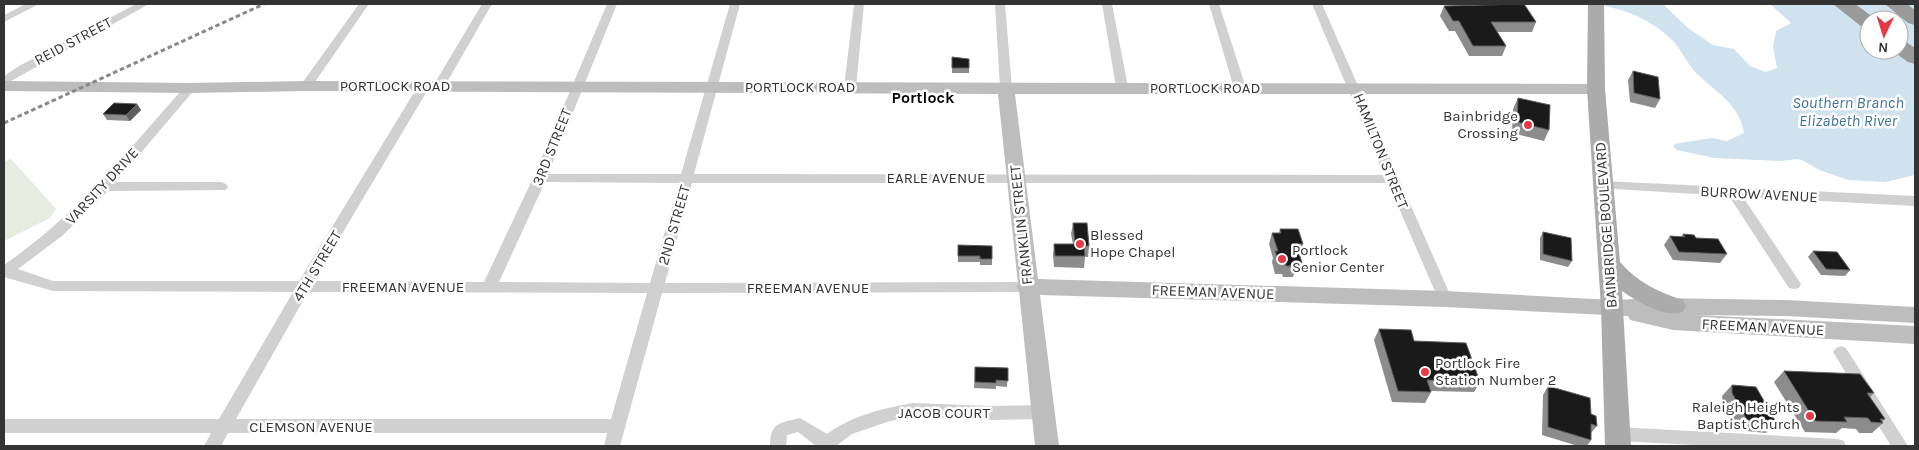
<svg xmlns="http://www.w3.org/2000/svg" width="1919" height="450" viewBox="0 0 1919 450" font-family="Karla,sans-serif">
<rect width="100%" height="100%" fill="#fff"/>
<polygon fill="#e6ecdf" points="11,159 56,209 50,218 4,241 4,162"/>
<path fill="#cfe2ee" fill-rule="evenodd" d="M1592,4h71l25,24 25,17 21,4 16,17 15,6 12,-4 -4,-22 3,-15 15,-8 -21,-19h145v171l-30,7 -37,-2 -29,-10 -15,-9 -7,-2 -15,2 -68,-3 -37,-8 -3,-2v-4l38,-6 15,3 17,-8c-4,-29 -30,-42 -49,-61 -9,-10 -14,-23 -23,-32 -21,-21 -51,-33 -80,-36zM1869,20h30v30h-30z"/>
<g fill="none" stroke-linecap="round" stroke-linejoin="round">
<g fill="#d0d0d0" fill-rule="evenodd">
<polygon points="26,4 39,4 4,22 4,15"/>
<polygon points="136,4 149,4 4,85 4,76 19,66"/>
<polygon points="359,4 369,4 310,89 302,89 300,86"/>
<polygon points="482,4 492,4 443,89 435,89 433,86"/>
<path d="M607,4h10l-69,170h133l49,-170h10l-46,170 690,1 -72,-171h10l130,295 -2,4 -5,2 -5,-2 -52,-120h-696l-27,100 362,-1 5,1 2,4 -2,4 -5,1 -365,1 -42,153h-16l3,-13h-379l-7,13h-17l7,-13h-207v-14h215l74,-127 -240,-1 -49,-14v-12c71,-49 125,-115 182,-180h8l2,3 -80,94h105l5,2 2,3 -2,3 -118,1 -46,45 -44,33 35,12h246l119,-195 6,-4 6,4 -116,195 170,1 49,-104zM545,182l134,1 -29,100 -151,-1zM308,292l339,1 -36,126h-375z"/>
<polygon points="854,4 864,4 856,87 850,91 844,87"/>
<polygon points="995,4 1005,4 1012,88 1006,92 1000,88"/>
<polygon points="1102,4 1112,4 1128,87 1126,90 1122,91 1116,87"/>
<polygon points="1209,4 1219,4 1246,88 1244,91 1240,92 1234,88"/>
<polygon points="1603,181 1915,196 1915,206 1743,197 1801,284 1799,288 1794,289 1789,288 1729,196 1598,188 1596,185 1598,182"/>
<polygon points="1841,346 1846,348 1908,446 1891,446 1833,352 1836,348"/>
<path d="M913,403l79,3 50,-1 6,2 2,5 -2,5 -6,2 -50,1 -79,-3 -23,4 -38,13 -16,12h-20l-18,-14 -11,3 -1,11h-16c0,-24 10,-23 30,-28l27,16c24,-18 57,-26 86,-31z"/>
<polygon points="1618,427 1838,439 1844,441 1846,446 1714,446 1618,441 1612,439 1610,434 1612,429"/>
</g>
<polygon fill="#bdbdbd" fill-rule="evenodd" points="4,81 190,83 306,81 1596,84 1602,85 1605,89 1602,93 1596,94 1015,94 1038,279 1445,291 1612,300 1658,298 1786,300 1915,307 1915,323 1786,316 1696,315 1915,326 1915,344 1673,330 1630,320 1628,316 1445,307 1040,295 1059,446 1035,446 1019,291 1016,287 1018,284 998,94 306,91 190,93 4,91"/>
<path fill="#ababab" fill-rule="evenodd" d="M1588,4h16l1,85 15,173c17,20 38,30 63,38l3,6 -3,6c-19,6 -45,-10 -61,-21l9,155h-26l-4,-138 -14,-219z"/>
<g fill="#9a9a9a" fill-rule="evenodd">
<polygon points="1833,4 1855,4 1877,20 1869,20 1869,29 1862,27"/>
<polygon points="1885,4 1907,4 1915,10 1915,25 1908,23"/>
<polygon points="1899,40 1906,42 1915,48 1915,64 1908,62 1891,50 1899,50"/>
</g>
<polyline stroke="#888" stroke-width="3" stroke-dasharray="4.5 3" stroke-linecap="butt" points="4,123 264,4"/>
</g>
<g fill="#8c8c8c">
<polygon points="1444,6 1536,22 1532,32 1497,32 1506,46 1502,56 1469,56 1455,31 1449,31 1440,16"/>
<polygon points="952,57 969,68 969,73 952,73"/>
<polygon points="1633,71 1660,99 1655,108 1630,102 1628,80"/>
<polygon points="1518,98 1549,130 1544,141 1512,133 1513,109"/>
<polygon points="137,104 141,110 130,121 107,120 103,114"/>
<polygon points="1073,223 1089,246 1088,257 1085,257 1084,268 1054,267 1053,255 1054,244 1073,244 1071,234"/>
<polygon points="1280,229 1303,244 1300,255 1302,263 1299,274 1294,274 1293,277 1283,277 1282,274 1275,274 1272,262 1273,258 1269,244 1272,233 1279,233"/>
<polygon points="1543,232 1572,261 1568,267 1540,260 1540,238"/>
<polygon points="1683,234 1727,254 1720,263 1673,260 1664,245 1670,236 1681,237"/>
<polygon points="958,245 992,259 992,265 980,265 980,262 958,262"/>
<polygon points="1813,251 1850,270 1845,276 1821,275 1808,257"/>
<polygon points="1379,329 1414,341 1480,382 1474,392 1431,391 1431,392 1425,403 1392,402 1374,340"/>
<polygon points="975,367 1008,368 1007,387 996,386 996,389 974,388"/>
<polygon points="1784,371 1874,393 1870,397 1885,419 1882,422 1883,423 1872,433 1859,433 1856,429 1842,428 1836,433 1805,432 1774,382"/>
<polygon points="1732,385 1776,422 1766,433 1737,430 1723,403 1722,396"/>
<polygon points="1548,386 1591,414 1597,426 1591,433 1591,440 1587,446 1578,446 1542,435 1543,395"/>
</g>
<polygon fill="#5f5f5f" points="137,104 141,110 130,121 126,115"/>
<g fill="#1a1a1a" stroke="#5f5f5f">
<polygon points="1524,4 1536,22 1491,22 1506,46 1473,46 1459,21 1453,21 1444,6"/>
<polygon points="952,57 969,59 969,68 952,68"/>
<polygon points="1633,71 1658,77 1660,99 1634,93"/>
<polygon points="1518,98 1550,105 1549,130 1517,122"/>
<polygon points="114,103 137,104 126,115 103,114"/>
<polygon points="1073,223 1087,223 1089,246 1084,246 1085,256 1055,256 1054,244 1075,244"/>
<polygon points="1280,229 1298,229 1303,244 1296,244 1302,263 1296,263 1297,266 1286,266 1285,262 1279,262 1275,251 1278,251 1272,233 1281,233"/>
<polygon points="1543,232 1571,238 1572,261 1543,254"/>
<polygon points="1683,234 1694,235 1696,238 1718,239 1727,254 1679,252 1670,236 1685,237"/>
<polygon points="958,245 992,246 992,259 980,259 980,256 958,256"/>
<polygon points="1813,251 1837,252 1850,270 1826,269"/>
<polygon points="1379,329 1411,330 1414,341 1466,343 1480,382 1427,380 1431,392 1398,391"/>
<polygon points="975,367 1008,368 1008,381 996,380 996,383 975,382"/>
<polygon points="1784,371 1860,374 1874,393 1867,393 1885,419 1880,419 1883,423 1871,422 1868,418 1844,417 1847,422 1815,421"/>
<polygon points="1732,385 1756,387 1776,422 1747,420 1732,393"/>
<polygon points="1548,386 1590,398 1591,414 1596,416 1597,426 1591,424 1591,440 1548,427"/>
</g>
<g fill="#e63946" stroke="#fff" stroke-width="2">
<circle cx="1528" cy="125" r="5"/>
<circle cx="1080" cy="244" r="5"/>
<circle cx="1282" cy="259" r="5"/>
<circle cx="1425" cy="372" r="5"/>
<circle cx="1810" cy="416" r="5"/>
</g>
<g text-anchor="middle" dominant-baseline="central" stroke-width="5" stroke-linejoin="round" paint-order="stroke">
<g font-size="15" fill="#333" stroke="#fff">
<text transform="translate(73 41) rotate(-28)">REID STREET</text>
<text x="395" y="86">PORTLOCK ROAD</text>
<text x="800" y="87">PORTLOCK ROAD</text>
<text x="1205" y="88">PORTLOCK ROAD</text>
<text transform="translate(552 147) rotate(-68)">3RD STREET</text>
<text transform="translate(1381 151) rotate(68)">HAMILTON STREET</text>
<text x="936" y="178">EARLE AVENUE</text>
<text transform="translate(102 186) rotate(-47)">VARSITY DRIVE</text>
<text transform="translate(1759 194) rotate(3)">BURROW AVENUE</text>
<text transform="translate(674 225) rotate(-74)">2ND STREET</text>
<text transform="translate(1021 225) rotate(-96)">FRANKLIN STREET</text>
<text transform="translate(1606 225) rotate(-94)">BAINBRIDGE BOULEVARD</text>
<text transform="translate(317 266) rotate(-59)">4TH STREET</text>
<text x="403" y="287">FREEMAN AVENUE</text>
<text x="808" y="288">FREEMAN AVENUE</text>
<text transform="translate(1213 292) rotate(2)">FREEMAN AVENUE</text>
<text transform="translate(1763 327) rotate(3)">FREEMAN AVENUE</text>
<text x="944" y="413">JACOB COURT</text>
<text x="311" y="427">CLEMSON AVENUE</text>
</g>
<g font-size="15" fill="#333" stroke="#fff" text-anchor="start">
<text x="1518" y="116" text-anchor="end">Bainbridge<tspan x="1518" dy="17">Crossing</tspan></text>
<text x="1090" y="235">Blessed<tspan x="1090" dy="17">Hope Chapel</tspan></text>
<text x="1292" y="250">Portlock<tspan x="1292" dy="17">Senior Center</tspan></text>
<text x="1435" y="363">Portlock Fire<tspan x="1435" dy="17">Station Number 2</tspan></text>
<text x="1800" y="407" text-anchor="end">Raleigh Heights<tspan x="1800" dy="17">Baptist Church</tspan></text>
</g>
<g font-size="16" font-weight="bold" fill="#000" stroke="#fff">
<text x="923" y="97">Portlock</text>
</g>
<g font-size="16" font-style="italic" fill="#3f7597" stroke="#fff">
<text x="1848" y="102">Southern Branch<tspan x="1848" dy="18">Elizabeth River</tspan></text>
</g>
</g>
<rect width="1919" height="450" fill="none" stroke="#333333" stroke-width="10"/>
<g transform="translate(1884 35) rotate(184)"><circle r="24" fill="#ffffff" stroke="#adadad"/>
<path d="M0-4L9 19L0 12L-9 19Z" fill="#e63946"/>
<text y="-8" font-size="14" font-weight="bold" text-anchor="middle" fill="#333333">N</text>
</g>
</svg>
